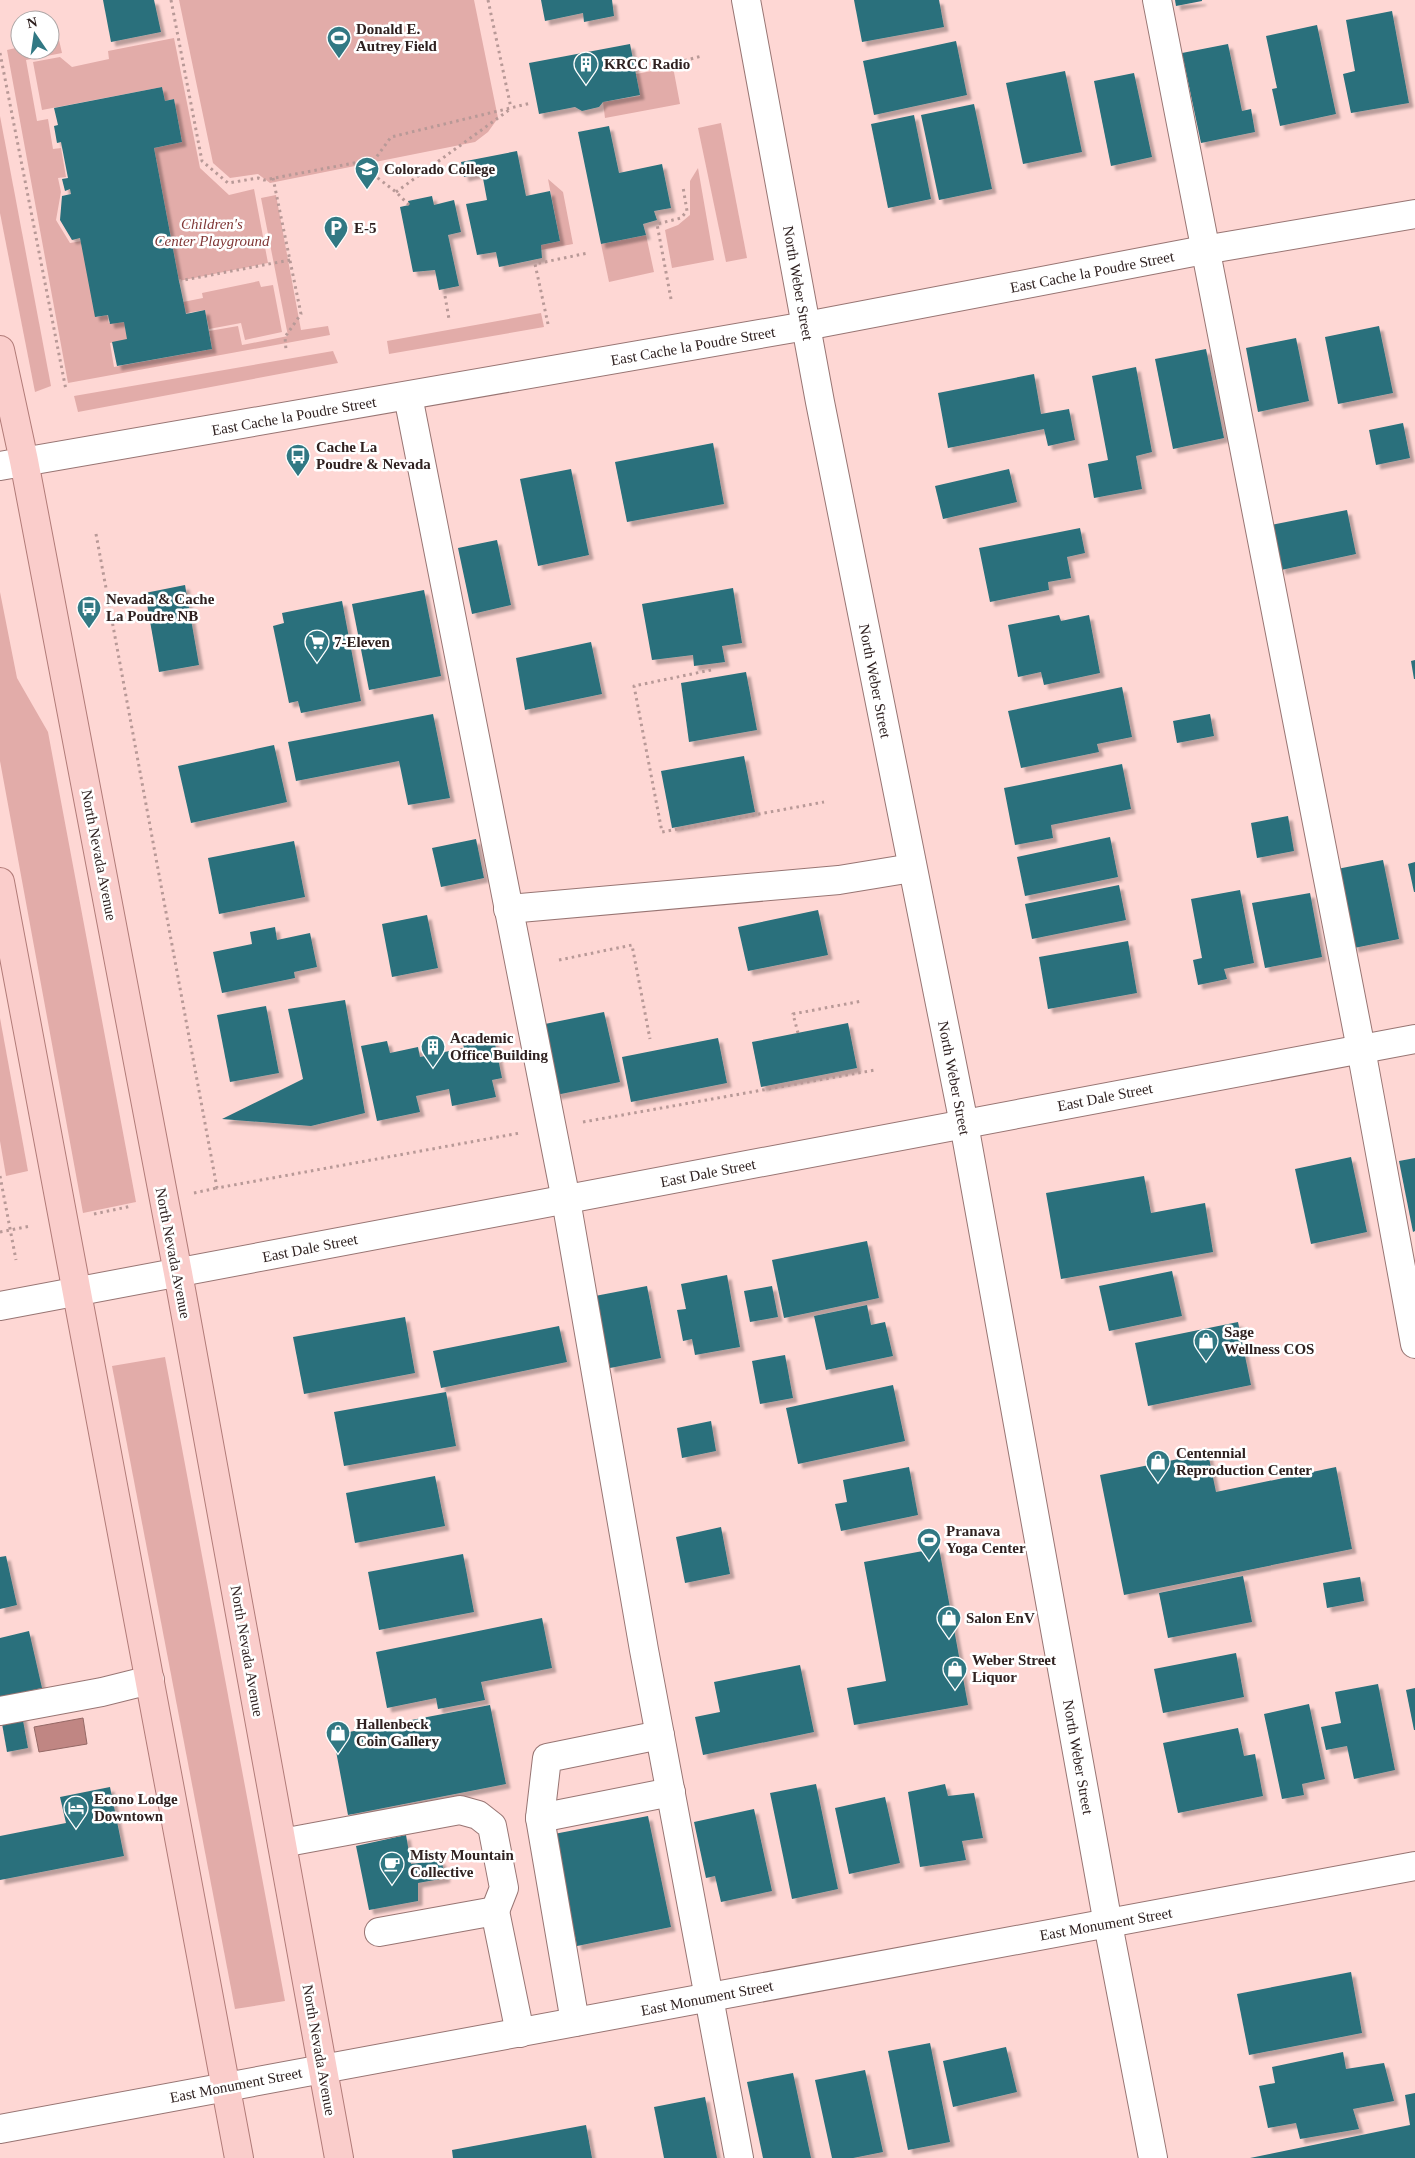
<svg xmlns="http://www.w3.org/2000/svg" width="1415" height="2158" viewBox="0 0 1415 2158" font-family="'Times New Roman',serif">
<defs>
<filter id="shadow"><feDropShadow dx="4.5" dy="4.5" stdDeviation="1" flood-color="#0004"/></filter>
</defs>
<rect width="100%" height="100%" fill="#fed7d4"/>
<g fill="#e2aca9">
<polygon points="179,0 474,0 498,118 488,132 475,142 270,183 258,174 230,178 213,163"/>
<polygon points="174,38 200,168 229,195 254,189 268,263 179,281 154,148 182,142 174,99 165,101 162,87 42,110 33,62 60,57 72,67 109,59 108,51"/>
<polygon points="59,40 62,53 26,60 37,121 48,119 53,149 61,148 66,177 58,178 61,192 56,220 70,243 82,241 97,317 107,315 109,323 124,319 128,340 110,343 114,367 212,349 209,331 238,326 242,345 288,336 261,198 276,195 301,330 328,326 330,335 68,383 7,50 20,47 20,50 50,50 50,42"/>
<polygon points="673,67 680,104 605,118 603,102 640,96 636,74"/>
<polygon points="0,116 51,386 35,392 0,213"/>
<polygon points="721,123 747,258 726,262 698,128"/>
<polygon points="698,168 714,260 672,268 665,230 678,225 690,215 690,181"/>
<polygon points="548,179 563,192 573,244 541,250 541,245 560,241"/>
<polygon points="646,235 654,272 609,282 601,244"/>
<polygon points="259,281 261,287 273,285 282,332 245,340 241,323 209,329 205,310 186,313 183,302 203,298 202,293"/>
<polygon points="541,313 544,327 389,354 387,341"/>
<polygon points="333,351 338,363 78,412 74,396"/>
<polygon points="0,592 17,678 48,732 136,1202 83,1213 0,761"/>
<polygon points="0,1018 28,1171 6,1176 0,1141"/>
<polygon points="165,1357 285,2001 235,2009 112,1366"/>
</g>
<polygon fill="#c08683" stroke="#946865" points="83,1718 87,1744 39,1752 34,1727"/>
<g fill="#29707b" filter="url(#shadow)">
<polygon points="103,0 154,0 161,32 111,42"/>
<polygon points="541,0 612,0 614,16 584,22 583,13 545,21"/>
<polygon points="854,0 939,0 944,27 862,42"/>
<polygon points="1175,0 1202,0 1202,1 1176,6"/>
<polygon points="1392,11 1409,103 1351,113 1343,74 1355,71 1346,20"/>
<polygon points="1317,25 1336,114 1280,126 1272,89 1277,88 1266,36"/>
<polygon points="956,41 967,95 874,115 863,61"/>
<polygon points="630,44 640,95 603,102 599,107 582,111 575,107 539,114 529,63"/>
<polygon points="1228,44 1242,111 1251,109 1255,132 1201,143 1182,53"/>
<polygon points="1065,71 1082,152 1023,164 1006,83"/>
<polygon points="1134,73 1152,157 1111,166 1094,81"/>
<polygon points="162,87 165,101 174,99 182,142 154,148 179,281 186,314 205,310 212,349 117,366 112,342 127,339 124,322 110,324 108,315 95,317 80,238 72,240 60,220 62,196 71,194 70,189 65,191 62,179 68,178 61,142 57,143 54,126 58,125 54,108"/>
<polygon points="974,104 992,189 939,200 921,115"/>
<polygon points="914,115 931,199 888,208 871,124"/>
<polygon points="609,126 619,173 662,164 671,208 654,211 657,220 643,224 646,235 601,244 578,132"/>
<polygon points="517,151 526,196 550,191 560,241 541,245 542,258 499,267 496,252 477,255 466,204 487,200 482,173 464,177 461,162"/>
<polygon points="432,196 434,205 454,200 461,232 448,235 459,286 439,290 435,270 413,272 400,207 409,205 408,201"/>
<polygon points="1379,326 1393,393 1338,404 1325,337"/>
<polygon points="1296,338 1309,401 1258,412 1246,348"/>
<polygon points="1206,349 1224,438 1173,449 1155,359"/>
<polygon points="1136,367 1152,452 1136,456 1142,489 1094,498 1088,464 1108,460 1092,376"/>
<polygon points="1034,374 1041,414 1069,409 1075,440 1048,446 1044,429 948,448 938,393"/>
<polygon points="1403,423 1410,458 1376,465 1369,430"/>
<polygon points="713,443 724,504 627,522 615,462"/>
<polygon points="571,469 589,555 538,566 520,479"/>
<polygon points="1009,469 1017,502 943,519 935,486"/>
<polygon points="1347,510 1356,554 1281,570 1271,525"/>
<polygon points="1080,528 1085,553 1067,557 1071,578 1048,582 1049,590 990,602 979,548"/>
<polygon points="497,540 511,605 472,614 458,548"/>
<polygon points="185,585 199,665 159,672 145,593"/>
<polygon points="733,588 742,643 722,646 725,662 694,666 693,655 652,660 642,604"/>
<polygon points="424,590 441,676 369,690 352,604"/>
<polygon points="342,601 361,701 301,713 298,701 289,703 273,626 284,623 282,613"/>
<polygon points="1059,615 1061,621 1089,615 1100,673 1044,685 1041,672 1018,677 1008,625"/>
<polygon points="591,642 602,694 525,710 516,658"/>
<polygon points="1415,660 1415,679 1414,679 1411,661"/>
<polygon points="746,672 757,730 689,742 681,683"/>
<polygon points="1122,687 1132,737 1097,744 1099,752 1021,768 1008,711"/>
<polygon points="433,714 450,798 408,805 399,761 296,781 288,742"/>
<polygon points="1210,714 1214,736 1177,743 1173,721"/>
<polygon points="274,745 287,802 191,823 178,766"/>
<polygon points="744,756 755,812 672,828 661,771"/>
<polygon points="1122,764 1131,809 1051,825 1053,838 1015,845 1004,788"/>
<polygon points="1288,816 1294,851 1257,858 1251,823"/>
<polygon points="1110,837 1118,877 1025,896 1017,857"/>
<polygon points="476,839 484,878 441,887 432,848"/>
<polygon points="294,841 305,897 219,914 208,858"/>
<polygon points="1383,860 1399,939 1354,948 1337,869"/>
<polygon points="1415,862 1415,892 1414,892 1408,864"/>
<polygon points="1119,885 1126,920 1032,939 1025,904"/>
<polygon points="1240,890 1254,963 1224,969 1227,979 1198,985 1193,960 1202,958 1191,899"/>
<polygon points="1310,893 1322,957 1265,968 1252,903"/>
<polygon points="818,910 828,955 748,971 738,927"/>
<polygon points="427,915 438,968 392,977 382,924"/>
<polygon points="275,927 277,940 310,933 317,967 294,972 295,978 222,993 213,952 252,944 250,932"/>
<polygon points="1128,941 1137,993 1048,1009 1039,957"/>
<polygon points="345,1000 365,1113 311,1126 222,1119 303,1079 288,1009"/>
<polygon points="266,1006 279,1073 230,1082 217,1015"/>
<polygon points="604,1012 620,1082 556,1095 540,1025"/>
<polygon points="848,1023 857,1068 761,1087 752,1042"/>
<polygon points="493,1034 502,1078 492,1080 496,1097 452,1106 449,1089 416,1096 420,1112 377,1121 361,1046 387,1041 390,1053 418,1047 420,1057 464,1048 462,1040"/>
<polygon points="718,1038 727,1083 631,1102 622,1057"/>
<polygon points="1351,1157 1367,1232 1311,1244 1295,1169"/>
<polygon points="1415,1158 1415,1231 1413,1232 1399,1161"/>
<polygon points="1144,1176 1151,1213 1205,1203 1213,1252 1061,1279 1046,1193"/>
<polygon points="867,1241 879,1298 784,1318 772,1260"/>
<polygon points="1172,1271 1182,1316 1109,1331 1099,1286"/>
<polygon points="727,1275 740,1347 695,1355 692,1339 683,1341 677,1310 686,1309 681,1284"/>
<polygon points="647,1286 661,1358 610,1368 595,1296"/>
<polygon points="772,1286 778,1317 750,1322 744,1291"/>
<polygon points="867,1305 871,1325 885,1322 893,1356 826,1370 814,1316"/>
<polygon points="405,1317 415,1373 304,1394 293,1337"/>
<polygon points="1238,1322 1251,1385 1148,1406 1135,1343"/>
<polygon points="559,1326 567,1362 441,1388 433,1351"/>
<polygon points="785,1355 793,1398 760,1404 752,1361"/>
<polygon points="893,1385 905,1441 798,1464 786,1408"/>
<polygon points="446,1392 456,1446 344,1466 334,1412"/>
<polygon points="711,1421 716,1451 682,1458 677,1428"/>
<polygon points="1208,1453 1216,1492 1336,1467 1352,1549 1124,1595 1100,1475"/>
<polygon points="909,1467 918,1515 841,1531 835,1504 847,1502 843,1480"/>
<polygon points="435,1476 445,1526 355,1543 346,1493"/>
<polygon points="721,1527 730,1574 685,1583 676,1537"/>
<polygon points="939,1548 968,1705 854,1725 847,1688 886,1681 864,1562"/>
<polygon points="463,1554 474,1612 379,1630 368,1572"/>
<polygon points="6,1556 17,1605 0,1609 0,1557"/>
<polygon points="1243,1576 1252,1622 1168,1638 1159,1593"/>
<polygon points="1360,1577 1364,1601 1327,1608 1323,1583"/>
<polygon points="542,1618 552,1668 481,1682 485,1700 438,1709 436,1698 387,1708 376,1652"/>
<polygon points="29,1631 42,1688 0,1697 0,1638"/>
<polygon points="1236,1653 1244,1697 1163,1713 1154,1669"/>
<polygon points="800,1665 814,1732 703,1755 695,1717 720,1712 714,1682"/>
<polygon points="1378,1684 1395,1770 1354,1779 1347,1746 1326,1750 1321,1727 1341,1723 1335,1692"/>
<polygon points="1415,1688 1415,1730 1414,1730 1406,1690"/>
<polygon points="1309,1704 1325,1779 1302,1784 1304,1795 1282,1799 1264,1714"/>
<polygon points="490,1705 506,1784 348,1815 333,1735"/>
<polygon points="22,1715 28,1748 7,1752 1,1718"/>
<polygon points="1238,1728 1244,1756 1255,1754 1263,1796 1178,1813 1163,1743"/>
<polygon points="816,1784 838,1889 792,1899 770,1793"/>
<polygon points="945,1784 948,1796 974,1793 983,1838 962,1841 966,1860 920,1867 908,1792"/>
<polygon points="110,1787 124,1856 0,1880 0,1836 66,1823 60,1797"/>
<polygon points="885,1797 900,1863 849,1874 835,1808"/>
<polygon points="754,1809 772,1891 721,1902 715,1876 706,1878 694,1822"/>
<polygon points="648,1816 671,1927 577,1946 554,1834"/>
<polygon points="406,1835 411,1864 441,1860 446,1878 418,1883 418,1901 369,1910 356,1846"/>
<polygon points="1351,1972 1362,2033 1249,2055 1237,1994"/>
<polygon points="930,2043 950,2142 908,2150 888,2051"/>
<polygon points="1006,2047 1017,2092 953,2107 943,2061"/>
<polygon points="1343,2052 1346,2069 1384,2063 1394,2101 1353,2109 1359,2129 1300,2139 1296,2123 1268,2128 1259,2086 1275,2083 1272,2067"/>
<polygon points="865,2070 883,2152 853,2158 832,2158 815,2080"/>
<polygon points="793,2073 811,2158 763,2158 747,2082"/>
<polygon points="1415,2093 1415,2158 1250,2158 1410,2125 1405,2095"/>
<polygon points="705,2097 717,2158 664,2158 654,2107"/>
<polygon points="586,2125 592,2158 453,2158 452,2150"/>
</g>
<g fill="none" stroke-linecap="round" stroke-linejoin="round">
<defs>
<g id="minor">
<polyline points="746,0 820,402 964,1124 1108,1924 1153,2158"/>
<polyline points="1157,0 1361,1049 1415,1344"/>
<polyline points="408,396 566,1200 644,1650 739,2158"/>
<polyline points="0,466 806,326 1204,250 1415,214"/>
<polyline points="508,909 839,880 912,868"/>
<polyline points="0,1306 1415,1039"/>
<polyline points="0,1711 102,1692 150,1680"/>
<polyline points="540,1818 671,1792"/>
<polyline points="282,1843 460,1810 478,1815 492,1826 504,1888 495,1911"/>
<polyline points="379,1932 495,1911 520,2033"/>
<polyline points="575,2022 540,1818 547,1758 660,1735"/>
<polyline points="0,2129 1415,1866"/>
</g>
<g id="major">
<polyline points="0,350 24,461 178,1273 339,2158"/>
<polyline points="0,882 239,2158"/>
</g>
</defs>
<use href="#minor" stroke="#987573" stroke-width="30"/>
<use href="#major" stroke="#b17b78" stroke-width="30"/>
<g stroke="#b89997" stroke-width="3" stroke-dasharray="2.5 4" stroke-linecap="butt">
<polyline points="171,0 202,161 228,183 258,178 264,180 375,159 391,137 531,103"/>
<polyline points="488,0 511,108"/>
<polyline points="0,53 66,390"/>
<polyline points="646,67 683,61 702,56"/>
<polyline points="357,162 396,192 409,205"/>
<polyline points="273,178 301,314 285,337 286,350"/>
<polyline points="396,192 509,110"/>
<polyline points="179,281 290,260"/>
<polyline points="445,296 449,319"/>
<polyline points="671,299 657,224 681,218 687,211 683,187"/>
<polyline points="548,324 535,264 588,253"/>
<polyline points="96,534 217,1188 520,1133"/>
<polyline points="711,670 634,686 662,832 824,802"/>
<polyline points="559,960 632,945 650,1039"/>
<polyline points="798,1033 793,1014 862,1001"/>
<polyline points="583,1122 875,1070"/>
<polyline points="0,1176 16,1260"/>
<polyline points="194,1193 217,1188"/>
<polyline points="94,1214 132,1206"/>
<polyline points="0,1232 31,1226"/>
</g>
<use href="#minor" stroke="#fff" stroke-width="28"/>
<use href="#major" stroke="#facdcb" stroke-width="28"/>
</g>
<defs>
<symbol id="stadium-pin" viewBox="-11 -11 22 30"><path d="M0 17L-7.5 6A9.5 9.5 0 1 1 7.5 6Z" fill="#317883" stroke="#fff"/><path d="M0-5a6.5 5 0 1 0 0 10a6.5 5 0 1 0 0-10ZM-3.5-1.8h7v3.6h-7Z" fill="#fff"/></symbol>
<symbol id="building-pin" viewBox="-11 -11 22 30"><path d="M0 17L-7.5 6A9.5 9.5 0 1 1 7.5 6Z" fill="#317883" stroke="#fff"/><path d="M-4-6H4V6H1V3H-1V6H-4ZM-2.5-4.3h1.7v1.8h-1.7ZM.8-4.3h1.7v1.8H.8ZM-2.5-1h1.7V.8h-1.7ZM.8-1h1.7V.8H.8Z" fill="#fff"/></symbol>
<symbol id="university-pin" viewBox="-11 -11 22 30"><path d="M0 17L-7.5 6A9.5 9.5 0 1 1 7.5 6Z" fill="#317883" stroke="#fff"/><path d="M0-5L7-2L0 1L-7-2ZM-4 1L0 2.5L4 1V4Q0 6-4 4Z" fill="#fff"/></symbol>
<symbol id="parking-pin" viewBox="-11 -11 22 30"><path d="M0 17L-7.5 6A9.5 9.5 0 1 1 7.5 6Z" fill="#317883" stroke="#fff"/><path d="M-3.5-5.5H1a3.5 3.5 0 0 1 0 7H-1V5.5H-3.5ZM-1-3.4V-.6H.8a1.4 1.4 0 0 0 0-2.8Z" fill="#fff"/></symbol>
<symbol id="bus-pin" viewBox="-11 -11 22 30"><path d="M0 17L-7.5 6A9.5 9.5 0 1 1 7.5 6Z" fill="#317883" stroke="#fff"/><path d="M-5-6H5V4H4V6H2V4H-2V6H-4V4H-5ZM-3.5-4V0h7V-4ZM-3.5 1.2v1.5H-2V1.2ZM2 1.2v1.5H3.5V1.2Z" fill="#fff"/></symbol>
<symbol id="supermarket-pin" viewBox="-11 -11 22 30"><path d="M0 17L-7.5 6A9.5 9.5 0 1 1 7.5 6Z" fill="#317883" stroke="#fff"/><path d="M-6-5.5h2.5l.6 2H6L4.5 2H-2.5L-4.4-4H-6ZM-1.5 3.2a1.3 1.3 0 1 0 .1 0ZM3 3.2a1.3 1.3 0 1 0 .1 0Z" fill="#fff"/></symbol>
<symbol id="shop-pin" viewBox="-11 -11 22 30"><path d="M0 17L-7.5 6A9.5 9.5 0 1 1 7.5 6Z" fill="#317883" stroke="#fff"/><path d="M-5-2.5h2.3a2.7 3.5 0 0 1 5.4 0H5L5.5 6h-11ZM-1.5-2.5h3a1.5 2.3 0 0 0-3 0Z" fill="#fff"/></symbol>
<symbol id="hotel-pin" viewBox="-11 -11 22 30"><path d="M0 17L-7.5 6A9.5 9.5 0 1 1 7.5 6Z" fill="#317883" stroke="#fff"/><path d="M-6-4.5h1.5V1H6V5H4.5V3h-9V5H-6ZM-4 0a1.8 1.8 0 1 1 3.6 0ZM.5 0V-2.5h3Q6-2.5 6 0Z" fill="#fff"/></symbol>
<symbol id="cafe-pin" viewBox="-11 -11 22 30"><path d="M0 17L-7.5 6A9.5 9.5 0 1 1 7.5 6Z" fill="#317883" stroke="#fff"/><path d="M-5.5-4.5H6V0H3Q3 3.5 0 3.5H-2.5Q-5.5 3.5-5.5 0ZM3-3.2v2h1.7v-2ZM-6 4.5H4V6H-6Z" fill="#fff"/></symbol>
</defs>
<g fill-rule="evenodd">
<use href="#stadium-pin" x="325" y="24" width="28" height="38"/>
<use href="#building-pin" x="572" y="50" width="28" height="38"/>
<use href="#university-pin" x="353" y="155" width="28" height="38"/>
<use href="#parking-pin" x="322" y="214" width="28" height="38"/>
<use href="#bus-pin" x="284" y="442" width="28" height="38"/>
<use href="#bus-pin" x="75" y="594" width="28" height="38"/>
<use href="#supermarket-pin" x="303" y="628" width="28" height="38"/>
<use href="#building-pin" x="419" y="1033" width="28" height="38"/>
<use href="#shop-pin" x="1192" y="1327" width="28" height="38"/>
<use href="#shop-pin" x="1144" y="1448" width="28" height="38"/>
<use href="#stadium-pin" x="915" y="1526" width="28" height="38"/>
<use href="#shop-pin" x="935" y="1604" width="28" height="38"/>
<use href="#shop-pin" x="941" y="1655" width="28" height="38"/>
<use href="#shop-pin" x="324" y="1719" width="28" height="38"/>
<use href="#hotel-pin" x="62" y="1794" width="28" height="38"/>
<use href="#cafe-pin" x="378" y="1850" width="28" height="38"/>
</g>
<g text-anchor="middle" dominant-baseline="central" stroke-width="5" stroke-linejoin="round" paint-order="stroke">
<g font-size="15" font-weight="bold" fill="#2f2120" stroke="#fff" text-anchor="start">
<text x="356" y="29">Donald E.<tspan x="356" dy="17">Autrey Field</tspan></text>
<text x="604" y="64">KRCC Radio</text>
<text x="384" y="169">Colorado College</text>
<text x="354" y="228">E-5</text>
<text x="316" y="447">Cache La<tspan x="316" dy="17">Poudre &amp; Nevada</tspan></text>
<text x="106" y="599">Nevada &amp; Cache<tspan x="106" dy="17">La Poudre NB</tspan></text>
<text x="334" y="642">7-Eleven</text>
<text x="450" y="1038">Academic<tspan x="450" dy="17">Office Building</tspan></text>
<text x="1224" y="1332">Sage<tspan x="1224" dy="17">Wellness COS</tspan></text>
<text x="1176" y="1453">Centennial<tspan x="1176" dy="17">Reproduction Center</tspan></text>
<text x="946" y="1531">Pranava<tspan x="946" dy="17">Yoga Center</tspan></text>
<text x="966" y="1618">Salon EnV</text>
<text x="972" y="1660">Weber Street<tspan x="972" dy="17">Liquor</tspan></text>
<text x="356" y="1724">Hallenbeck<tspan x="356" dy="17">Coin Gallery</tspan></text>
<text x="94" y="1799">Econo Lodge<tspan x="94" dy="17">Downtown</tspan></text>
<text x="410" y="1855">Misty Mountain<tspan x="410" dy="17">Collective</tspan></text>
</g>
<g font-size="15" font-style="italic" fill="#813837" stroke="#fff">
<text x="212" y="224">Children's<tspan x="212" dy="17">Center Playground</tspan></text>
</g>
<g font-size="15" fill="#2f2120" stroke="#fff">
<text transform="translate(1092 272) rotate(-11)">East Cache la Poudre Street</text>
<text transform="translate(798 283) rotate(80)">North Weber Street</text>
<text transform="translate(693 346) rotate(-10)">East Cache la Poudre Street</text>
<text transform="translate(294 416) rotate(-10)">East Cache la Poudre Street</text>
<text transform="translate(875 681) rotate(79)">North Weber Street</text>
<text transform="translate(99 855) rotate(79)">North Nevada Avenue</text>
<text transform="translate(954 1078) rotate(79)">North Weber Street</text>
<text transform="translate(1105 1097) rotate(-11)">East Dale Street</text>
<text transform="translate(708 1173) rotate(-11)">East Dale Street</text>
<text transform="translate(310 1248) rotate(-11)">East Dale Street</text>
<text transform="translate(173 1253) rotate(79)">North Nevada Avenue</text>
<text transform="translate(247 1651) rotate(80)">North Nevada Avenue</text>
<text transform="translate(1078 1757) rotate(80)">North Weber Street</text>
<text transform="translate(1106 1924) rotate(-10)">East Monument Street</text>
<text transform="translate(707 1998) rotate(-11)">East Monument Street</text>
<text transform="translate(319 2050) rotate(80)">North Nevada Avenue</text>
<text transform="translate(236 2085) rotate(-11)">East Monument Street</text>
</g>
</g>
<g transform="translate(35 35) rotate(347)"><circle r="24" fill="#ffffff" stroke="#aca6a6"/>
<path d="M0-4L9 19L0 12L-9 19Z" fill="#317883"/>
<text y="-8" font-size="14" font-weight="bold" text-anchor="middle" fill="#2f2120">N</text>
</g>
</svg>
